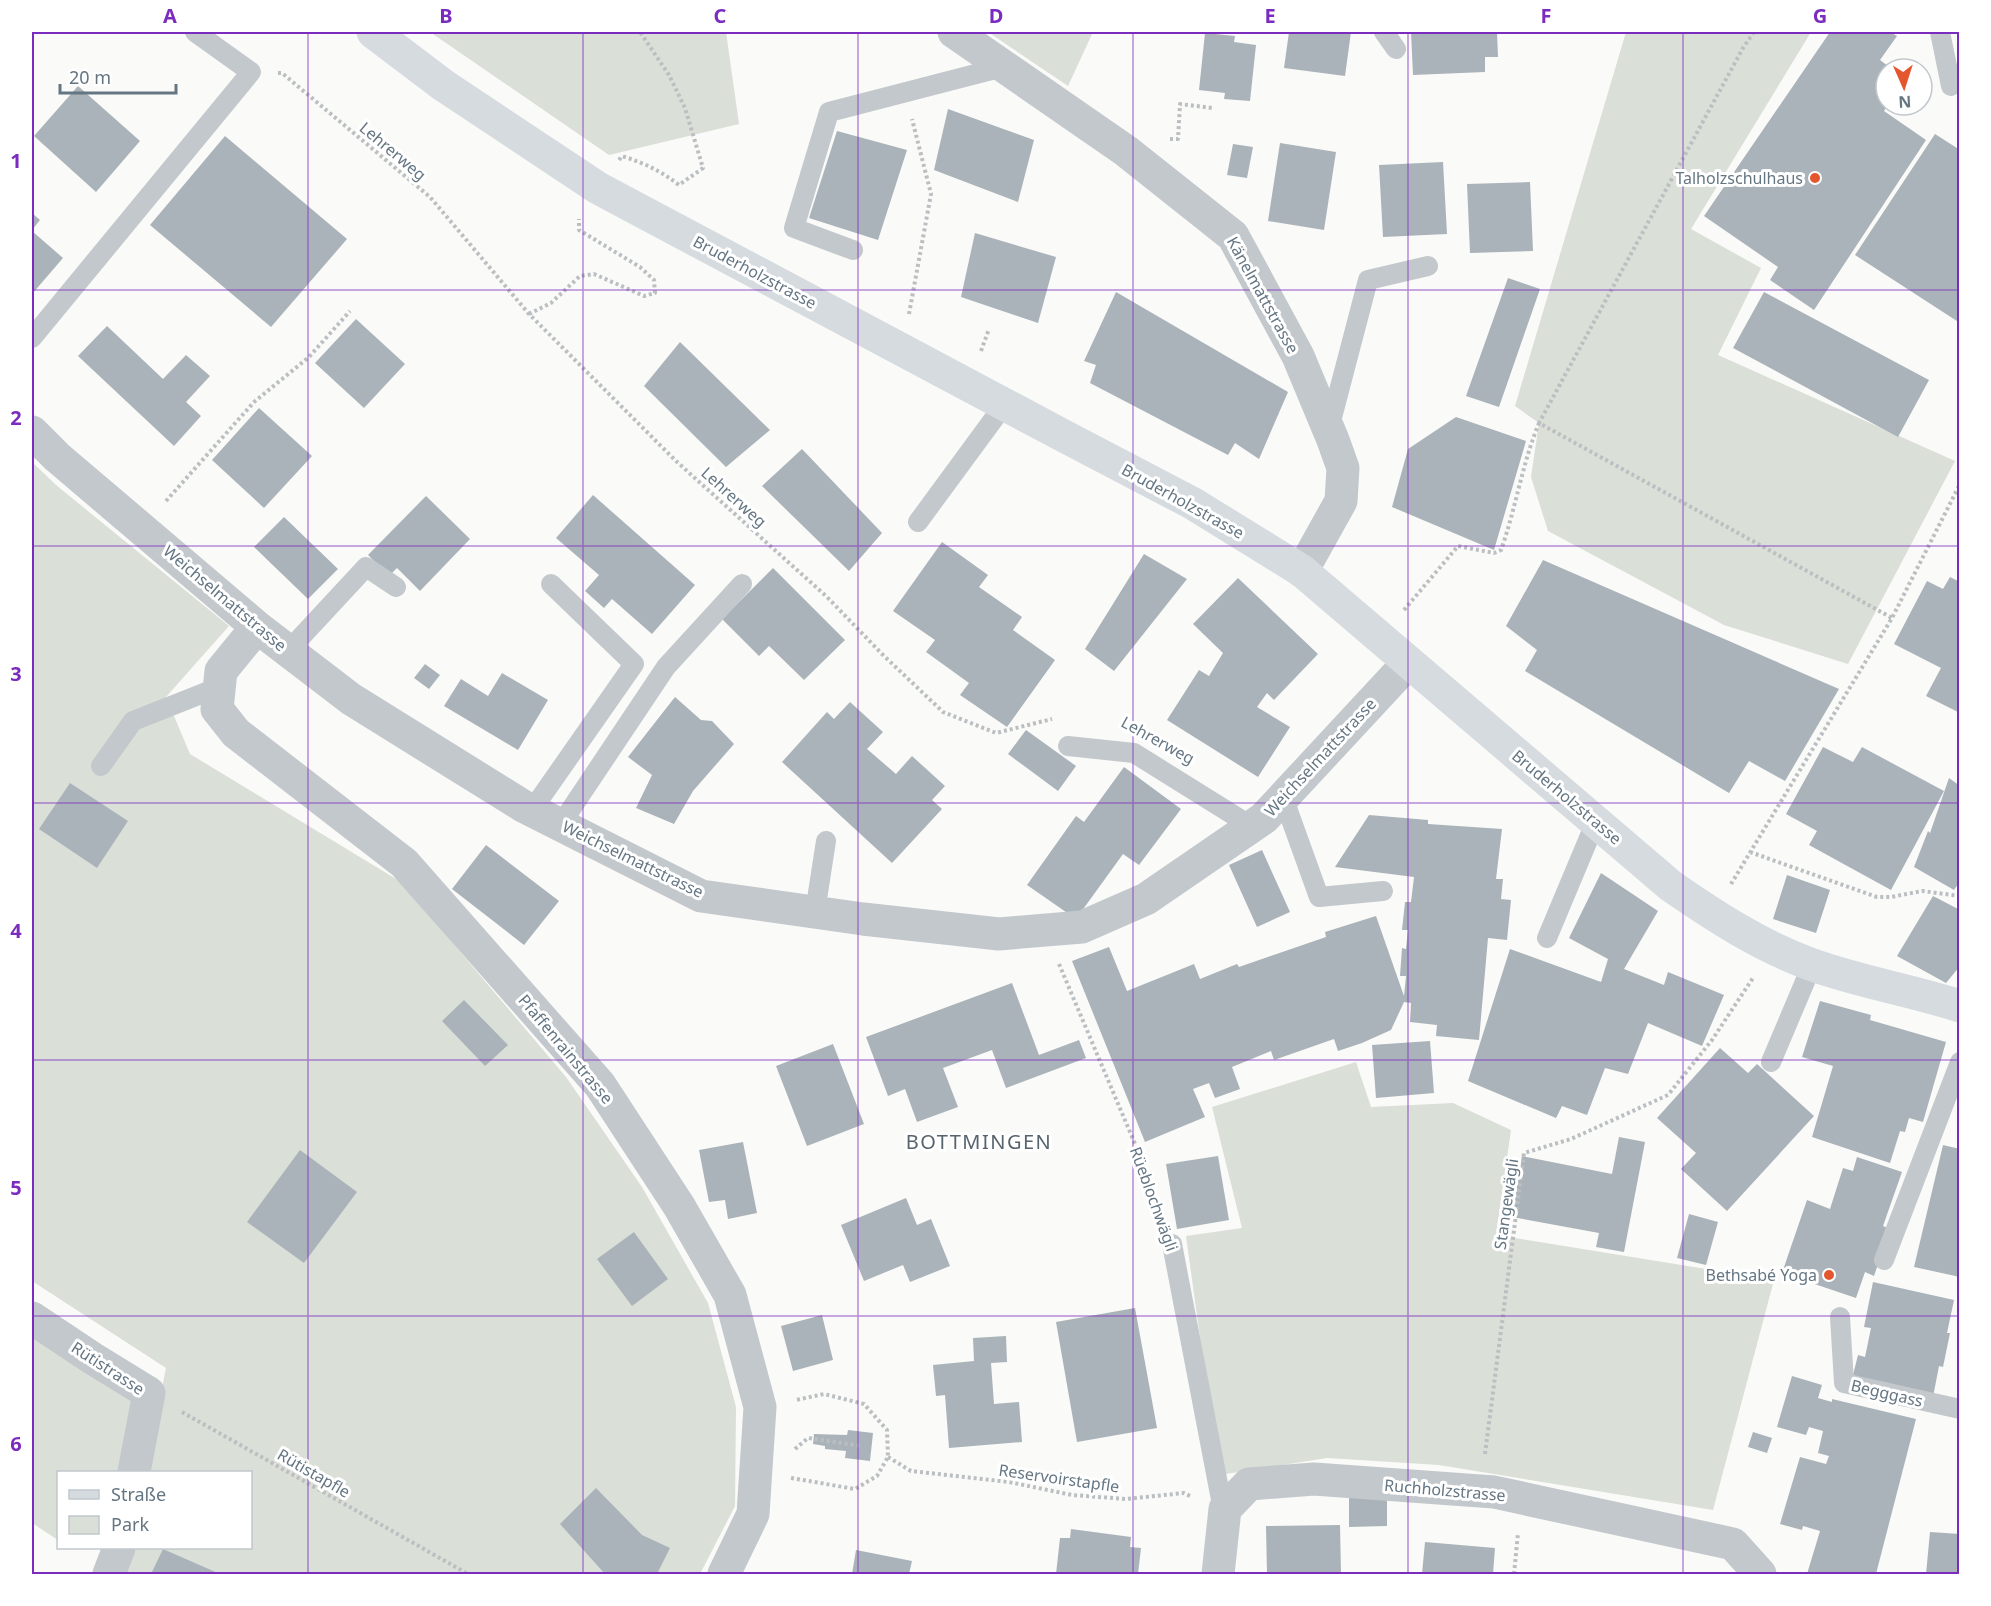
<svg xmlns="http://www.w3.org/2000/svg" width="1991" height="1606" viewBox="0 0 1991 1606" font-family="'Noto Sans',sans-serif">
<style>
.green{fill:#dadfd7}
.building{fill:#aab3b9}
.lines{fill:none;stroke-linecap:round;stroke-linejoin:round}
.path{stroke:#bbbfc2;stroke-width:4;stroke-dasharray:3 3;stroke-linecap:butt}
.lane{stroke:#c3c8cc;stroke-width:20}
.street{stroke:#c3c8cc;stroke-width:33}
.secondary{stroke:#d6dbdf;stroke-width:33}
.grid{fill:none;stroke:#7b2cbf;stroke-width:1.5;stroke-opacity:0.55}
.poi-dot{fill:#e4572e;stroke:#fff;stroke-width:2}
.labels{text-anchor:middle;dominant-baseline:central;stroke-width:6;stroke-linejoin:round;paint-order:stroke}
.street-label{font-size:16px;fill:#657683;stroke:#fff}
.poi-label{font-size:16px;fill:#657683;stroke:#fff;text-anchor:end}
.quarter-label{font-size:20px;letter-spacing:1.5px;fill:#57646e;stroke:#fff}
.neatline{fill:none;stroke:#7b2cbf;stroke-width:2}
.grid-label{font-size:20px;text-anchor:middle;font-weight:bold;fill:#7b2cbf}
</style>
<rect width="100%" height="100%" fill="#fafaf8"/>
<path class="green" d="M430 32H726L739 124 609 155Z
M988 32H1093L1068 86Z
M1626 32H1811L1691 229 1761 268 1718 355 1955 461 1848 664 1724 625 1548 531 1531 477 1539 423 1515 406Z
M32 462 56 485 229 626 166 697 190 754 401 882 566 1077 642 1187 708 1303 736 1407 735 1506 700 1574H124L129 1548H250V1472H145L166 1368 32 1281Z
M1356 1062 1371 1107 1453 1103 1511 1130 1496 1235 1774 1280 1713 1510 1439 1465 1327 1458 1219 1475 1186 1236 1242 1228 1212 1107Z
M32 1330 135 1399 123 1472H58V1540L32 1523Z"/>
<path class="building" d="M1289 32H1351L1345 76 1284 68Z
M1411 32H1497L1498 57H1485V72L1413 75Z
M1830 32H1890L1897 36 1880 60 1892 69H1886V105H1888L1884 111 1926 140 1814 310 1770 280 1778 267 1704 216Z
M1205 33 1235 36 1234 42 1256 45 1250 101 1224 99 1225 93 1199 90Z
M78 86 140 141 96 192 34 136Z
M948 109 1034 140 1018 202 934 170Z
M837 131 907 150 878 240 809 218Z
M1935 134 1960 150V323L1855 255Z
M225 136 347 239 271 327 150 225Z
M1280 143 1336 152 1324 230 1268 221Z
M1233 144 1253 147 1247 178 1227 175Z
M1443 162 1447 234 1383 237 1379 165Z
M1530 182 1533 251 1470 253 1467 184Z
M32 213 40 220 32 230Z
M32 231 63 258 32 294Z
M975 233 1056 257 1038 323 961 297Z
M1508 278 1540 289 1499 407 1466 396Z
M1116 292 1288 392 1259 459 1235 443 1228 455 1090 383 1096 365 1084 361Z
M1764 292 1929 380 1898 437 1733 348Z
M356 319 405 364 364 408 315 363Z
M107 326 163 379 186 355 210 376 186 402 201 416 174 446 78 356Z
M680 342 770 430 726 467 644 386Z
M259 408 312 456 264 508 212 460Z
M1456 417 1526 441 1494 550 1392 507 1408 449Z
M802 449 882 533 849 571 762 486Z
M593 495 695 585 652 634 612 599 604 608 585 591 599 575 556 538Z
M426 496 470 539 420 591 397 568 389 576 368 555Z
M284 517 338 569 308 599 254 547Z
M942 542 988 575 979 587 1022 617 1013 630 1055 660 1007 727 960 695 969 683 926 652 935 640 893 611Z
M1144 554 1187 579 1114 671 1085 649Z
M1543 560 1839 689 1785 781 1749 761 1729 793 1525 671 1537 650 1506 626Z
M773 568 845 640 804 680 769 646 759 656 722 619Z
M1950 577 1960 582V713L1926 696 1941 668 1894 644 1927 581 1943 589Z
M1238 578 1318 654 1274 700 1267 693 1257 707 1290 727 1258 777 1167 720 1199 670 1209 676 1223 653 1193 624Z
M425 664 440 675 429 689 414 678Z
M502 673 548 700 518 750 444 706 461 679 488 696Z
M675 697 701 720 712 721 734 744 693 791 674 824 636 808 652 775 628 757Z
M850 702 883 732 867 749 896 774 912 756 945 786 932 800 942 809 892 863 782 762 827 712 834 719Z
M1026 730 1076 766 1058 791 1008 754Z
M1823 747 1853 762 1862 747 1944 791 1891 890 1809 845 1817 831 1786 814Z
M1124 767 1181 809 1139 865 1123 854 1076 919 1027 885 1076 816 1084 822Z
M1949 778 1960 786V881L1954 890 1914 867 1928 831 1930 833Z
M70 783 128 821 97 868 39 829Z
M1369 815 1428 820V824L1502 829 1496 879H1503L1501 899 1511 900 1507 940 1488 938 1479 1040 1436 1036 1437 1025 1410 1022 1411 1003 1404 1002 1391 1030 1362 1043 1338 1051 1334 1039 1274 1060 1271 1051 1232 1067 1240 1089 1215 1098 1209 1083 1193 1089 1205 1117 1145 1142 1072 961 1109 947 1127 991 1194 964 1200 979 1237 964 1239 967 1326 937 1325 932 1376 916 1404 996 1406 976H1400L1402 948 1406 949 1408 930H1402L1405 902H1411L1414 877 1335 867Z
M486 845 559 901 524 945 452 889Z
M1262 850 1290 912 1257 927 1229 865Z
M1601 873 1658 911 1624 969 1664 985 1668 972 1724 995 1702 1046 1648 1023 1628 1074 1605 1068 1587 1115 1562 1106 1556 1118 1468 1081 1510 949 1601 982 1608 959 1569 938Z
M1787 875 1830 890 1816 933 1773 919Z
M1933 896 1960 910V966L1946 983 1897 956Z
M1012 983 1039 1055 1079 1040 1086 1058 1006 1088 992 1050 943 1068 958 1107 917 1122 905 1089 888 1096 866 1037Z
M464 1000 508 1045 485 1066 442 1021Z
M1820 1001 1871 1015 1870 1020 1946 1042 1923 1122 1909 1118 1905 1132 1900 1131 1890 1163 1812 1137 1833 1066 1802 1057Z
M1430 1041 1434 1093 1376 1098 1372 1045Z
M833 1044 864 1124 807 1146 776 1066Z
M1720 1048 1748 1073 1757 1064 1814 1116 1727 1211 1681 1169 1696 1153 1657 1118Z
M1619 1137 1645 1142 1624 1252 1596 1247 1599 1233 1512 1217 1522 1156 1612 1174Z
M743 1142 757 1213 728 1219 725 1200 709 1202 699 1150Z
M1943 1145 1960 1149V1277L1914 1267Z
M300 1150 357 1192 304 1263 247 1222Z
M1218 1156 1229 1220 1177 1229 1166 1164Z
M1857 1157 1902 1172 1883 1226 1890 1229 1874 1276 1865 1272 1856 1298 1782 1273 1807 1200 1830 1209 1843 1168 1853 1171Z
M906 1198 917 1225 931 1219 950 1266 910 1282 903 1265 864 1281 841 1225Z
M1689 1214 1718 1222 1706 1265 1677 1258Z
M634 1232 668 1279 632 1306 597 1259Z
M1873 1282 1954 1300 1947 1333H1950L1943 1367 1939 1366 1933 1397 1852 1379 1858 1355 1865 1357 1871 1328 1864 1327Z
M1135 1308 1157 1428 1077 1442 1056 1322Z
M822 1315 833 1360 793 1371 781 1326Z
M1006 1336 1007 1362 991 1363 994 1404 1019 1402 1022 1442 949 1448 945 1395 936 1396 933 1365 974 1361 973 1338Z
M1792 1376 1822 1385 1818 1398 1832 1402V1399L1916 1419 1876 1574H1807L1820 1531 1803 1526 1802 1530 1780 1524 1800 1457 1826 1464 1829 1456 1818 1453 1823 1431 1809 1427 1806 1435 1777 1427Z
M848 1430 873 1433 870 1461 845 1458 846 1451 825 1449V1446L813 1444 814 1434 847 1435Z
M1753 1432 1772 1438 1767 1453 1748 1447Z
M596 1488 642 1535 670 1548 657 1574H605L560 1524Z
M1349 1498H1387V1526L1349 1527Z
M1340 1525 1341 1574H1267L1266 1526Z
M1071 1529 1131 1537 1130 1547 1141 1548 1138 1574H1056L1060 1538H1070Z
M1930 1532 1960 1534V1574H1926Z
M1425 1542 1495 1548 1493 1574H1422Z
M163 1549 220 1574H151Z
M856 1550 912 1561 909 1574H852Z"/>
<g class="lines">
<path class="path" d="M1754 32 1743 48 1539 423 1892 618
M278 73H282L430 197 529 314 676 461 827 597 883 655 943 712 996 733 1052 719
M1170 139H1178L1180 104 1212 108
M619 160 622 156C644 163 661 171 679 185L703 168 685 108 669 75 640 32
M529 314 551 303 580 276 594 274 644 296 655 293 654 280 640 267 579 230V219
M909 314 931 194 912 119
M981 351 989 329
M166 501 254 402 309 357 350 311
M1404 610 1458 546 1494 553 1501 550C1516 508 1522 464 1539 423
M1750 852 1877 897H1891L1922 891 1960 896
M1731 884 1892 618 1960 484
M1059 964 1146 1170 1163 1218
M182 1412 468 1574
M795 1449 808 1438 861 1446
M1485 1454 1524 1153 1571 1139 1668 1095 1712 1040 1753 978
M888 1457 911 1471 1009 1482 1072 1495 1126 1499 1184 1493 1190 1496
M791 1478 855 1489 877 1476 888 1457 887 1430 864 1404 824 1394 796 1400
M1514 1574 1518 1533"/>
<path class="lane" d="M1384 32 1396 49
M1940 32 1951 86
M853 250 794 228 829 112 1003 67
M32 338 251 72 195 32
M1329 429 1368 280 1428 266
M918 522 1004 405
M288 651 366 567 396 587
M1068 746 1134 753 1251 826
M101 766 133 721 219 687
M1283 797 1319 897 1383 891
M532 810 634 664 551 584
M561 824 666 667 742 584
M815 912 826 841
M1547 938 1596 821
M1771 1062 1812 965
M1172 1244 1224 1515
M1884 1260 1960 1062
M1840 1317 1844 1383 1960 1409"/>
<path class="street" d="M954 32 1126 151 1233 236 1298 356 1333 440 1343 468 1341 501 1302 571
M32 432 57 457 257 627 351 699 523 806 701 896 863 919 999 934 1082 927 1146 899 1264 818 1408 663
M257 627 221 671 217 709 236 733 404 863 600 1085 679 1206 730 1295 760 1407 753 1514 724 1574
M32 1318 92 1358 149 1393 134 1472
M109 1574 119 1548
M1218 1574 1225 1509 1249 1484 1314 1479 1494 1492 1733 1544 1760 1574"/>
<path class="secondary" d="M373 32 443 85 598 188 1062 435 1192 503 1302 571 1671 886C1716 917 1759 945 1810 964 1859 982 1911 990 1960 1006"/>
</g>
<path class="grid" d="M308 32V1574M583 32V1574M858 32V1574M1133 32V1574M1408 32V1574M1683 32V1574M32 290H1960M32 546H1960M32 803H1960M32 1060H1960M32 1316H1960"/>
<g class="poi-dot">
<circle cx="1815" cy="178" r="6"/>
<circle cx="1829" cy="1275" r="6"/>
</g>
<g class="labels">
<g class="street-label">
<text transform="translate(393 151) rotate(40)">Lehrerweg</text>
<text transform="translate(755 272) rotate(28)">Bruderholzstrasse</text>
<text transform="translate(1263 295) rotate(61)">Känelmattstrasse</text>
<text transform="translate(734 497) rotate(42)">Lehrerweg</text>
<text transform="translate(1183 501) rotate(29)">Bruderholzstrasse</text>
<text transform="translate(225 598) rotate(40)">Weichselmattstrasse</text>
<text transform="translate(1158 740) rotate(29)">Lehrerweg</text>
<text transform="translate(1320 757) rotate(-47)">Weichselmattstrasse</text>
<text transform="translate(1567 797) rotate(40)">Bruderholzstrasse</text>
<text transform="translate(633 859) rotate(26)">Weichselmattstrasse</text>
<text transform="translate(566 1049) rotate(50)">Pfaffenrainstrasse</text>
<text transform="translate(1154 1199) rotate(70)">Rüeblochwägli</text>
<text transform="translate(1506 1204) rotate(-82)">Stangewägli</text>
<text transform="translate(108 1368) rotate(33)">Rütistrasse</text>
<text transform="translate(1887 1393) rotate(13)">Begggass</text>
<text transform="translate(314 1473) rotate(30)">Rütistapfle</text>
<text transform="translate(1059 1478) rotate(8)">Reservoirstapfle</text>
<text transform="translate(1445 1490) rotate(5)">Ruchholzstrasse</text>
</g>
<g class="poi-label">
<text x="1803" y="178">Talholzschulhaus</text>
<text x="1817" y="1275">Bethsabé Yoga</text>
</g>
<g class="quarter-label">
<text x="979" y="1141">BOTTMINGEN</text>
</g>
</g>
<rect width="1991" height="1606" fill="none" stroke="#ffffff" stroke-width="66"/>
<rect x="57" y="1471" width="195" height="78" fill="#ffffff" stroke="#c1c8cd" stroke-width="1.5"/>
<rect x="69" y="1490" width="30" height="9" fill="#d6dbdf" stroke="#c1c8cd" stroke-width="1.5"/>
<text x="111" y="1501" font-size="18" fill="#657683">Straße</text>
<rect x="69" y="1516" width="30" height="18" fill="#dadfd7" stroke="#c1c8cd" stroke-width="1.5"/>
<text x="111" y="1531" font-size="18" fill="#657683">Park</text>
<g transform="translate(1904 87) rotate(177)"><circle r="28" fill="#ffffff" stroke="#c1c8cd" stroke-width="1.5"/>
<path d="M0-4.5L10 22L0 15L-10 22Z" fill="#e4572e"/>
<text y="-9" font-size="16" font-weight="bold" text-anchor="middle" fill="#657683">N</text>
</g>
<path d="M60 84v9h116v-9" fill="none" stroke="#657683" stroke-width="3"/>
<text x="69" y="84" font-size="18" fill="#657683" stroke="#ffffff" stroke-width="4.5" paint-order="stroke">20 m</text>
<rect x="33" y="33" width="1925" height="1540" class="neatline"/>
<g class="grid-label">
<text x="170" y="23">A</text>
<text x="446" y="23">B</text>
<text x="720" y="23">C</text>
<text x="996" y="23">D</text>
<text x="1270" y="23">E</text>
<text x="1546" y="23">F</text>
<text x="1820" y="23">G</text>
<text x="16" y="168">1</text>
<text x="16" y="425">2</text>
<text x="16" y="681">3</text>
<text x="16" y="938">4</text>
<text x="16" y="1195">5</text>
<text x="16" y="1451">6</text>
</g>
</svg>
